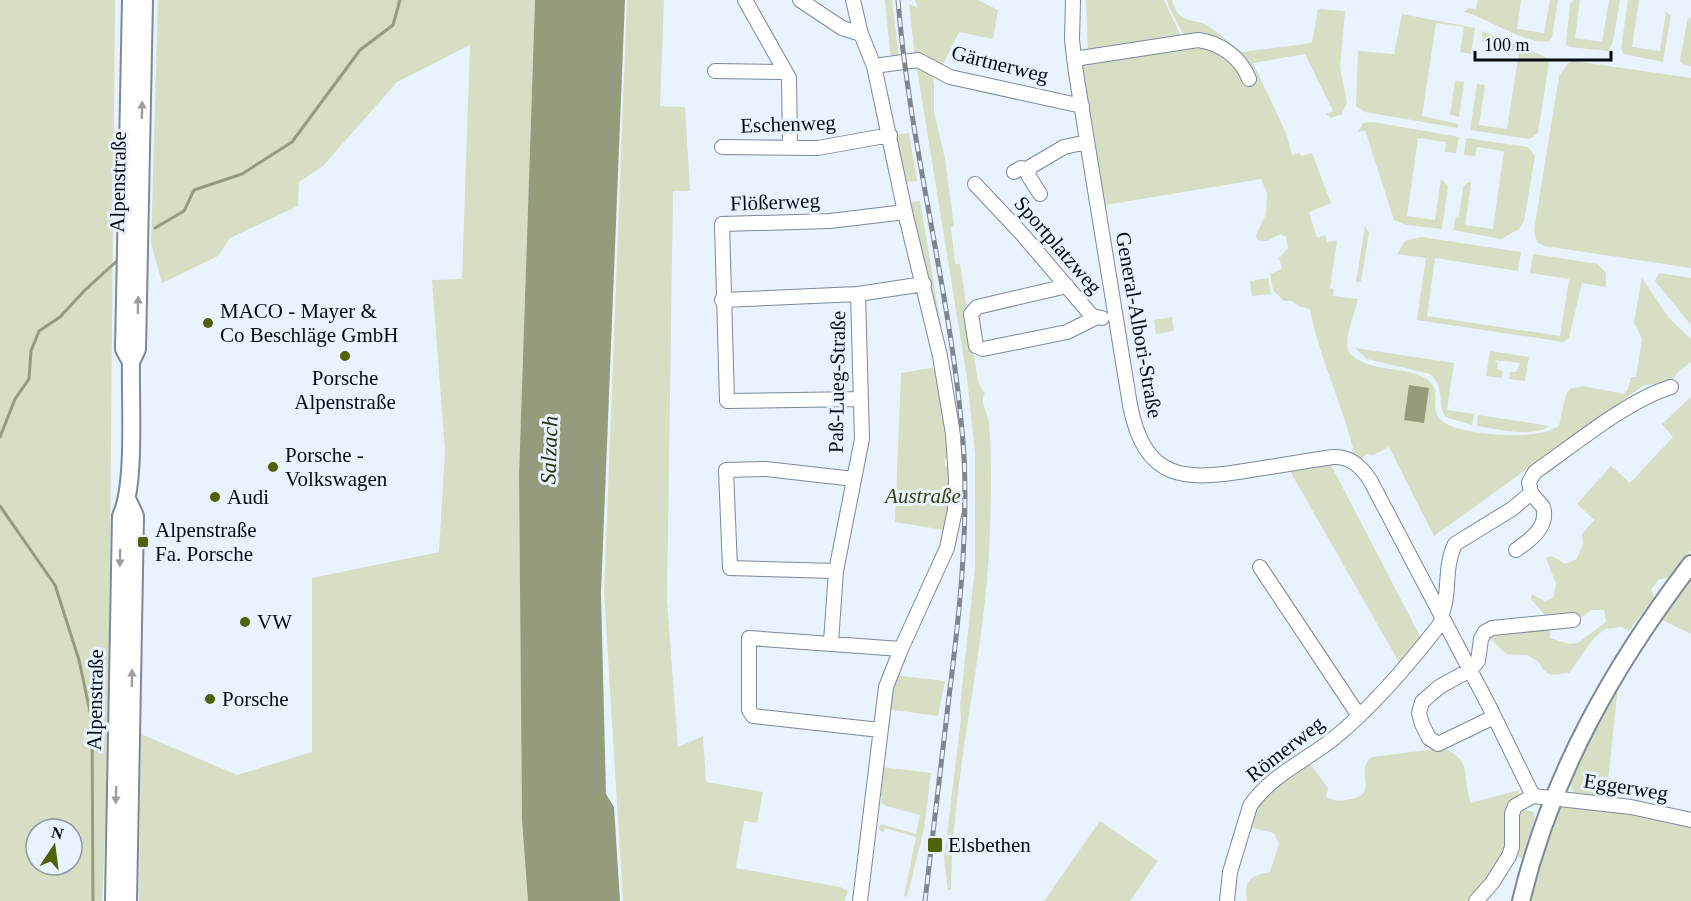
<svg xmlns="http://www.w3.org/2000/svg" width="1691" height="901" viewBox="0 0 1691 901" font-family="Georgia,serif">
<style>
.green{fill:#d6dec3;fill-rule:evenodd}
.water{fill:#939d7d}
.lines{fill:none;stroke-linecap:round;stroke-linejoin:round}
.stream{stroke:#939d7d;stroke-width:3}
.minor-casing{stroke:#7b899a;stroke-width:16}
.major-casing{stroke:#7b899a;stroke-width:20}
.minor{stroke:#fff;stroke-width:14}
.major{stroke:#fff;stroke-width:16}
.rail-casing{stroke:#7e868e;stroke-width:5}
.rail{stroke:#e9f3fe;stroke-width:3;stroke-dasharray:9;stroke-linecap:butt}
.oneway{fill:#9c9ea0}
.poi-dot{fill:#506208;stroke:#e9f3fe;stroke-width:2}
.labels{text-anchor:middle;dominant-baseline:central;stroke-width:6;stroke-linejoin:round;paint-order:stroke}
.street-label{font-size:21px;fill:#070c12;stroke:#e9f3fe}
.poi-label{font-size:21px;fill:#070c12;stroke:#e9f3fe;text-anchor:start}
.park-label{font-size:21px;font-style:italic;fill:#36420b;stroke:#e9f3fe}
.water-label{font-size:22px;font-style:italic;fill:#262f06;stroke:#e9f3fe}
</style>
<rect width="100%" height="100%" fill="#e9f3fe"/>
<path class="green" d="M0 0H115L108 774 102 901H0ZM36 829H72V865H36Z
M158 0H535L519 475 522 820 528 901H139L141 734 237 775 312 752V578L439 552 445 452 432 280 462 279 470 45 397 82 323 166 299 182 298 206 230 238 218 256 162 283 151 243Z
M627 0H664L660 106 685 107 690 191H673L667 601 678 747 703 736 706 782 763 792 757 823 744 821 736 868 840 887 848 891 844 901H623L604 592Z
M885 0H892L899 58H893L890 53Z
M915 0H978L998 10 993 39 959 32 941 68 915 57 909 4 918 8Z
M1086 0H1164L1182 38H1185L1168 5 1167 0H1172C1179 26 1194 17 1208 26 1220 34 1231 44 1242 52L1312 43 1318 9 1345 11 1340 68 1347 102 1342 114 1331 118 1326 114 1333 111 1305 54 1253 63 1286 133 1292 155 1300 153 1301 156 1312 153 1331 203 1309 212 1317 238 1325 235 1327 242 1337 241 1330 288 1334 289 1333 296 1358 299C1354 318 1345 331 1348 351 1364 372 1399 366 1421 376 1446 386 1428 407 1440 419 1454 436 1545 442 1559 425L1566 394 1570 389 1583 386 1624 394 1628 389 1631 377H1636L1642 339 1634 322 1642 278 1669 318 1691 339V362L1678 372 1670 383 1644 385 1434 536 1389 447 1373 455 1367 454 1360 460 1350 454 1353 448C1341 401 1319 357 1310 309L1298 306 1292 301H1284L1273 290 1270 274 1282 269 1279 258 1288 248 1286 237 1281 234 1267 241 1257 240 1256 235 1266 214 1267 193 1261 179 1105 205 1081 54 1088 53Z
M1478 0H1521L1517 29 1544 33 1550 0H1558L1552 37 1549 41C1530 47 1486 17 1464 12L1468 8 1476 9Z
M1580 0 1575 38 1602 42 1609 0H1620L1613 42 1608 51 1570 47 1566 44 1570 4 1574 0Z
M1628 0H1639L1632 47 1660 51 1666 12 1671 15 1663 62 1624 54 1621 49Z
M1402 14 1475 28 1471 54 1460 52 1464 27 1436 23 1422 116 1458 124V128L1365 112 1356 106 1358 51 1394 54Z
M1691 17V66L1684 65 1680 61 1687 21Z
M1482 31 1546 57 1549 62 1538 133 1530 139 1470 130 1477 84 1485 85 1479 125 1507 129 1519 52 1494 48V44L1482 42Z
M1574 61 1691 78V268L1544 246 1537 242 1534 231 1559 76 1568 63Z
M916 63 932 74 934 84V112L945 159 954 226 951 227 955 264H960L978 382 985 394C979 402 988 414 989 424 992 459 991 494 990 529 987 650 952 769 951 890H948L944 859 961 719 960 706 975 567V453L967 378Z
M1455 81 1464 82 1459 117 1450 115Z
M1373 122 1459 137 1456 153 1445 152 1446 142 1418 138 1407 216 1435 220 1441 179 1448 186 1442 229 1406 225 1394 220 1365 130 1358 132 1363 123Z
M909 133 917 181 903 182 894 135Z
M1466 138 1528 147 1535 156 1524 221 1519 229 1501 239 1453 230 1456 216 1459 217 1463 187 1468 182 1471 183 1465 225 1493 229 1504 151 1477 147 1475 156 1464 155Z
M920 201 941 326 940 329 908 203Z
M1365 226 1369 232 1361 281 1356 283Z
M1421 237 1521 252 1518 271 1435 258 1427 316 1560 336 1569 279 1530 273 1533 254 1598 264 1606 273V287L1582 283 1569 338 1563 342 1417 320 1426 258 1397 254 1405 241Z
M1659 273 1691 278V325L1655 281Z
M1268 278 1271 294 1252 296 1250 281Z
M1172 317 1174 331 1156 334 1154 320Z
M1355 348 1454 363 1447 410 1474 414 1472 425 1445 417C1437 401 1445 387 1430 374L1367 359Z
M1490 351 1529 357 1525 381 1509 379 1510 372H1516L1520 363 1495 360 1498 363 1497 369 1503 371 1502 378 1486 376Z
M937 367 949 457 945 459V466L949 467 950 498 944 530 895 522 901 373Z
M1691 397V550L1669 577 1658 580 1651 590 1654 597 1629 631 1622 627 1605 629 1594 638 1569 673C1553 675 1546 678 1539 662L1527 655 1506 654 1487 635 1549 624 1550 638 1569 644 1578 643 1606 622 1604 610H1591L1582 617 1547 618 1531 599 1532 594 1544 601 1553 598 1556 584 1546 558 1552 556 1565 564 1577 559 1583 544 1582 534 1594 520 1577 504 1611 466 1630 483 1673 437 1662 424Z
M1478 415 1550 426C1532 438 1497 429 1477 426Z
M1330 463 1422 640 1400 664 1291 473 1292 468Z
M1691 574V634L1660 619 1618 685 1606 801 1574 793 1570 785 1572 779 1612 687Z
M895 675 945 681 938 716 887 709Z
M1443 748C1475 761 1461 780 1471 803L1519 790V795C1494 809 1510 834 1502 856 1496 874 1479 888 1466 901H1247C1243 880 1252 875 1270 872L1279 844 1274 833 1247 827 1254 804 1307 760 1328 788 1326 797C1336 802 1340 801 1350 799 1381 794 1353 770 1372 757Z
M882 767 931 773 924 829 907 897 904 896 916 837 885 828 883 833 878 828 881 824 916 834 920 815 886 806 881 802 882 796 877 795Z
M1569 805 1636 813 1691 825V901H1526L1553 813 1559 808Z
M1522 809 1533 812 1535 818 1522 858 1514 856 1517 815Z
M1100 821 1158 861 1130 901H1044Z"/>
<path class="water" d="M535 0H625L601 593 606 794 614 807 620 901H528L522 820 519 475Z
M1409 385 1429 388 1424 423 1404 420Z"/>
<g class="lines">
<path class="stream" d="M155 228 184 211 194 190 242 174 292 142 360 50 393 25 400 0
M0 437 15 399 29 379 31 351 39 331 60 317 85 290 118 260
M0 506 55 585 79 660 92 721 93 901"/>
<defs>
<path id="minor" d="M745 0 789 78 790 147
M800 0 842 28 861 34
M853 0 861 34 874 66 905 212 940 356 953 434 956 479 955 510 947 548 901 649 886 687 860 901
M1073 0 1072 40 1076 73 1130 405C1145 482 1185 481 1251 470 1278 466 1305 461 1333 457 1350 456 1361 466 1370 480L1489 706 1533 796
M1074 59 1198 40C1221 43 1241 58 1249 79
M874 66 918 60 950 77 1082 106
M715 71 784 72
M722 147 818 148 890 135
M1014 172 1021 168 1029 170
M975 184 1022 234 1092 316 1102 318
M1040 194 1028 175 1030 167 1064 147 1087 142
M1067 286 977 307 971 314 976 346 983 349 1067 332 1095 318
M722 300 858 294 924 284
M861 399 727 401 722 224 830 221 905 212
M1516 550C1530 540 1549 527 1543 507L1531 493
M1260 567 1359 716
M836 571 730 568 726 470 766 469 854 479
M1441 616C1451 594 1443 569 1455 544L1512 509 1531 493 1529 482 1535 472C1574 445 1626 401 1671 387
M831 642 836 571 862 439 858 294
M1494 717 1438 744 1429 738 1422 724 1419 713 1422 702 1439 687 1470 670 1478 661 1481 639 1485 632 1492 628 1573 620
M880 730 753 716 749 710V638L901 649
M1227 901 1230 872 1250 806C1270 776 1305 761 1333 739 1374 706 1411 662 1443 620
M1476 901 1492 883 1509 856 1512 847V814L1515 806 1533 796 1631 807 1691 820"/>
<path id="major" d="M131 362 137 349 144 0
M114 901 121 516C136 486 130 400 131 362L124 349 131 0
M128 901 135 516 128 501
M1521 901C1551 776 1613 666 1691 564"/>
</defs>
<use href="#minor" class="minor-casing"/>
<use href="#major" class="major-casing"/>
<use href="#minor" class="minor"/>
<use href="#major" class="major"/>
<defs>
<path id="rail" d="M898 0C910 153 954 303 964 456 968 537 959 617 949 697 941 765 933 833 925 901"/>
</defs>
<use href="#rail" class="rail-casing"/>
<use href="#rail" class="rail"/>
</g>
<defs><path id="oneway-solid" d="M-6-.8H1V-3.2L6.5 0L1 3.2V.8H-6Z" transform="scale(1.5)"/></defs>
<g class="oneway">
<use href="#oneway-solid" transform="translate(142 110) rotate(-89)"/>
<use href="#oneway-solid" transform="translate(138 305) rotate(-89)"/>
<use href="#oneway-solid" transform="translate(120 558) rotate(91)"/>
<use href="#oneway-solid" transform="translate(132 678) rotate(-89)"/>
<use href="#oneway-solid" transform="translate(116 795) rotate(91)"/>
</g>
<g class="poi-dot">
<circle cx="208" cy="323" r="6"/>
<circle cx="345" cy="356" r="6"/>
<circle cx="273" cy="467" r="6"/>
<circle cx="215" cy="497" r="6"/>
<rect x="137" y="536" width="12" height="12" rx="3"/>
<circle cx="245" cy="622" r="6"/>
<circle cx="210" cy="699" r="6"/>
<rect x="927" y="837" width="16" height="16" rx="3"/>
</g>
<g class="labels">
<g class="street-label">
<text transform="translate(1000 64) rotate(14)">Gärtnerweg</text>
<text transform="translate(788 124) rotate(-2)">Eschenweg</text>
<text transform="translate(118 182) rotate(-89)">Alpenstraße</text>
<text transform="translate(775 202) rotate(-2)">Flößerweg</text>
<text transform="translate(1058 245) rotate(49)">Sportplatzweg</text>
<text transform="translate(1139 325) rotate(80)">General-Albori-Straße</text>
<text transform="translate(837 382) rotate(-89)">Paß-Lueg-Straße</text>
<text transform="translate(95 700) rotate(-89)">Alpenstraße</text>
<text transform="translate(1285 749) rotate(-38)">Römerweg</text>
<text transform="translate(1626 787) rotate(9)">Eggerweg</text>
</g>
<g class="poi-label">
<text x="220" y="311">MACO - Mayer &amp;<tspan x="220" dy="24">Co Beschläge GmbH</tspan></text>
<text x="345" y="378" text-anchor="middle">Porsche<tspan x="345" dy="24">Alpenstraße</tspan></text>
<text x="285" y="455">Porsche -<tspan x="285" dy="24">Volkswagen</tspan></text>
<text x="227" y="497">Audi</text>
<text x="155" y="530">Alpenstraße<tspan x="155" dy="24">Fa. Porsche</tspan></text>
<text x="257" y="622">VW</text>
<text x="222" y="699">Porsche</text>
<text x="948" y="845">Elsbethen</text>
</g>
<g class="park-label">
<text x="923" y="496">Austraße</text>
</g>
<g class="water-label">
<text transform="translate(549 450) rotate(-88)">Salzach</text>
</g>
</g>
<g transform="translate(54 847) rotate(13)"><circle r="28" fill="#e9f3fe" stroke="#8f97a0" stroke-width="1.5"/>
<path d="M0-4.5L10 22L0 15L-10 22Z" fill="#506208"/>
<text y="-9" font-size="16" font-weight="bold" text-anchor="middle" fill="#070c12">N</text>
</g>
<path d="M1475 51v9h136v-9" fill="none" stroke="#070c12" stroke-width="3"/>
<text x="1484" y="51" font-size="18" fill="#070c12" stroke="#e9f3fe" stroke-width="4.5" paint-order="stroke">100 m</text>
</svg>
